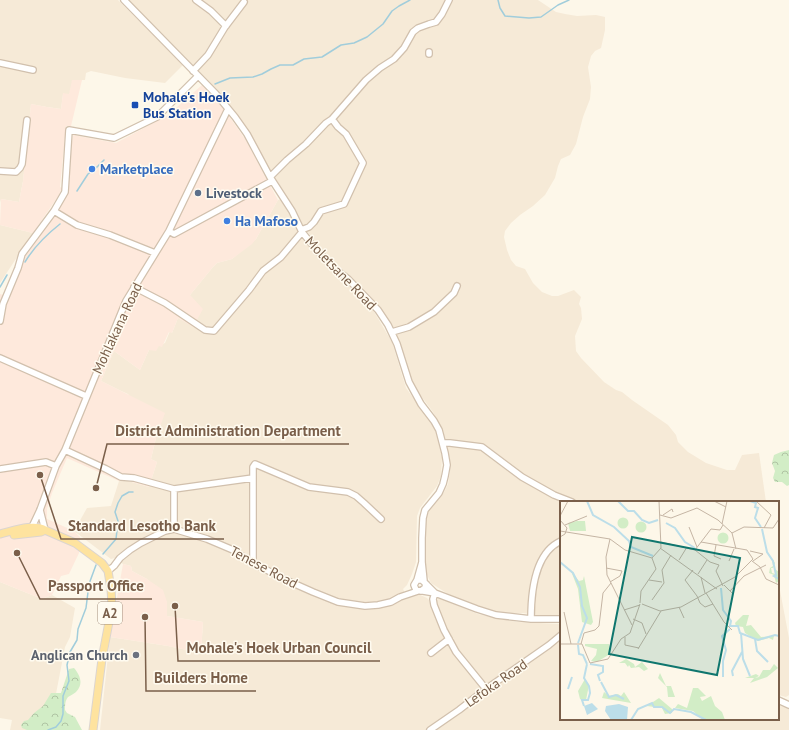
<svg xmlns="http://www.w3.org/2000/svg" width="789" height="730" viewBox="0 0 789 730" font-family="'PT Sans',sans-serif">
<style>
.residential{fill:#f6ead7}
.commercial{fill:#fee9dc}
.forest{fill:url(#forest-crowns)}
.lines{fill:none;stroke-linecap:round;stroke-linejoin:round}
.stream{stroke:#a1cddb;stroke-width:1.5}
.minor-casing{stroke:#d1c0ad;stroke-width:8}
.major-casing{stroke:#dcd5d0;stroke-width:9}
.minor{stroke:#fff;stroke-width:5.5}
.major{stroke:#fee39f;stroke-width:7}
.transit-dot{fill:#1a4fb4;stroke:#fffbf0;stroke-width:1.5}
.shop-dot{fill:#3f7fe0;stroke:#fffbf0;stroke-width:1.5}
.service-dot{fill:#5c6f8a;stroke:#fffbf0;stroke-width:1.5}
.worship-dot{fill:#6b7280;stroke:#fffbf0;stroke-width:1.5}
.labels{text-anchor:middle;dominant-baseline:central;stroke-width:3;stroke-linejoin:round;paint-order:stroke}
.shield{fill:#fffbf0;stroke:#a28e7c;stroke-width:1}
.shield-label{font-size:13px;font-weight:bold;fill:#7a5f4a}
.transit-label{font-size:14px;font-weight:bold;fill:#164399;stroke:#fffbf0;text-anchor:start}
.shop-label{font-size:14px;font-weight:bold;fill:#366cbe;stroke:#fffbf0;text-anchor:start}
.service-label{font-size:14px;font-weight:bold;fill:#4e5e75;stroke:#fffbf0;text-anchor:start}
.street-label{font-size:14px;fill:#7a5f4a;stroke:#fffbf0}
.worship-label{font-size:14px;font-weight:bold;fill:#5b616d;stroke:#fffbf0;text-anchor:end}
.inset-river{fill:none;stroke:#bcdee9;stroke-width:2}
.inset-road{fill:none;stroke:#c5b5a4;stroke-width:1}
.view{fill:#0f766e;fill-opacity:0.15;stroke:#0f766e;stroke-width:2}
.inset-edge{fill:none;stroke:#7a5f4a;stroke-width:2}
.leader{fill:none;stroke:#7a5f4a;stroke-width:1.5}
.callout-dot{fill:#7a5f4a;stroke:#fffbf0;stroke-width:1.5}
.callout-label{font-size:15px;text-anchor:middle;font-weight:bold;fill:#7a5f4a;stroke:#fffbf0;stroke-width:3;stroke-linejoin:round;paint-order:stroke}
</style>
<defs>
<pattern id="forest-crowns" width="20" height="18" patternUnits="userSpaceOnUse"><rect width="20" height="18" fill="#d2edc6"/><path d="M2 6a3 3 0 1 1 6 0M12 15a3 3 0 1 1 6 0" fill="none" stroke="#afc3a3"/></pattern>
</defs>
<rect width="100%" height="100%" fill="#fdf7e9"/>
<path class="residential" d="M0 0H118L183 65 165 83 125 78 91 71 86 73 85 80H82L69 94H63L61 109 47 107 31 104 23 181 19 202 1 199 0 203Z
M129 0H538L556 12 565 14 577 16 596 15 605 17V30L601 48 595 51 591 56 588 67 591 87 590 99 583 117 576 144 570 155 561 159 558 166 555 178 545 195 533 206 520 215 511 223 505 231 504 237 507 250 511 260 516 266 525 269 533 283 542 292 552 296H558L574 290 581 297 579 304 581 308 582 319 575 336 576 351 581 358 604 382 616 390 622 392 632 400 668 425 676 435 678 442 688 452 706 463 727 470H735L742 455 759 453 766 502H561V616H542L523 613 504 614 476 606 448 594 431 583 427 575 425 563 424 541 426 518 429 511 444 492 448 484 450 471 449 455 443 433 433 412 418 392 411 379 400 345 389 320 372 299 320 247 303 226 285 194 244 126 228 103 187 59Z
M281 199 289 211 303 240 373 310 392 342 406 388 414 399 429 419 435 429 439 442 442 458 441 476 437 486 420 508 417 516 416 562 412 574 407 585 403 589 407 597 418 594 427 598 430 601 437 600 439 598 478 614 500 619 518 622 561 624V719H778V705L789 709V730H100L110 637 168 646 201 653 203 622 167 616V602L147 579 132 571 131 566 123 564 115 558 111 559 74 531 87 508 111 506 119 481H128L149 487 157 462 151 459 156 438 128 394 119 390 101 381 114 351 140 370 149 350 165 343 170 331 172 333 178 318 193 326 190 295 213 267 217 263 232 259 256 239 278 200Z
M0 225 33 233 0 283Z
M778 580 789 638V695L786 697 778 695Z
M0 582 42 599 52 595 75 608 70 637 65 647 49 730H10L12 720 0 718Z"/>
<path class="commercial" d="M72 80H82L71 126H66L60 187 62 188 59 195 33 233 0 225 1 199 19 202 23 181 31 104 47 107 61 109 63 93 69 94Z
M202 85 222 106 245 139 278 200 256 239 252 244 232 259 217 263 213 267 190 295 203 309 193 327 178 318 172 333 169 332 162 347 159 346 156 351 149 350 140 370 114 351 101 381 165 413 156 438 151 459 157 462 149 487 128 481H119L67 458 52 493 47 509V519L74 531 80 537 79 553 69 574 61 576 52 595 42 599 0 582V294L8 297 22 266 26 255 54 217 58 211 66 191 73 135 116 143 168 115Z
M123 564 131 566 132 571 147 579 163 590 167 602V616L203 622 201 653 168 646 110 637Z"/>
<path class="forest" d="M789 450V485L787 486 782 482H775L773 478 775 471 772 463 774 455 781 452Z
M74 668C80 675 84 684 76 692 74 694 71 695 68 697 65 701 65 705 65 710L67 713 75 717 82 730H27L22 728 21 725 24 721 28 720 34 713 43 706 51 693H61L69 669Z"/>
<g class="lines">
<path class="stream" d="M498 0 500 8 505 16 529 18 541 17 558 5 569 0
M215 84 230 78 253 77 262 74 271 69 280 65H293L304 59 322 57 341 45 354 43 367 37 383 24 392 11 399 6 410 0
M77 191 88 174 95 169 104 160
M25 262C34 247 46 235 60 224
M0 287 7 275
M103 554 116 539 118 521 115 512 118 503 122 496 129 492H133
M48 730 56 727 61 721 63 714V696L69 681 67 665 70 652 77 640 78 629 86 608 89 584 96 565"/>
<defs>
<path id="minor" d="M124 0 216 94 235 117 247 134 270 177 292 211 302 232 315 248 335 269 348 279 378 310 388 325 397 344 409 382 421 404 434 421 439 430 445 453 447 465 445 476 443 484 439 493 425 510 423 518 422 538V562L424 581
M196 0 211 11 226 26
M429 54V52
M0 63 33 70
M193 71 208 55 225 27 244 2
M0 171 16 172 20 168 22 164 27 120
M270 177 287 160 306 144 326 123 332 119 366 80 380 68 394 59 404 48 413 32 418 28 429 24 436 22 442 14 449 0
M54 211 77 225 110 235 155 253
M301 230 309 227 314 222 321 211 344 204 363 163 346 134 338 127 332 119
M169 231 174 234 272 181
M134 287 165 303 205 330 214 331 249 290 263 271 281 257 302 232
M0 321 3 304 18 268 22 254 54 211 65 192 69 130 114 138 157 117 198 76
M392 332 409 327 434 312 454 293 457 286
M0 358 86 396
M443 443H450L482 447 522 477 554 495 572 502
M65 450 106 469 121 477 134 478 174 489 253 478
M0 469 46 462 56 466
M174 489V529
M40 510 45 530
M31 529 32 527 40 510 56 466 65 450 126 301 169 231 228 109
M253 563V467L255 464 309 487 348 492 356 496 364 503 381 519
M108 571 114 566 120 558 130 550 141 543 165 531 174 529 207 539 233 550 253 563 286 580 313 592 338 602 365 606 378 605 391 602 400 597 418 591
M417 580 422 562
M426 584 425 588 421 591 416 590 414 585 417 580H422L435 593
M423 591 435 593 477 609 496 615 531 619H561
M435 593 433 599 434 605 444 630 456 652 486 689
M531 619C531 593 534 553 561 541
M431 653 449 639
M778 700 789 705
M430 730 459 710 486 689 549 645 561 635"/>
<path id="major" d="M0 534C13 531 34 523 45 530L75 543 102 563 108 571 111 589 112 606 102 659 93 730
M14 535 41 532 45 530"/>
</defs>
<use href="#minor" class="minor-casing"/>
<use href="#major" class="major-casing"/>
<use href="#minor" class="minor"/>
<use href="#major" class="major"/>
</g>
<rect class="transit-dot" x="131" y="101" width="8" height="8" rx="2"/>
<g class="shop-dot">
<circle cx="92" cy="169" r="4"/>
<circle cx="227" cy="221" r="4"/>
</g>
<circle class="service-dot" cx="198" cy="193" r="4"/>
<circle class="worship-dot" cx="136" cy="655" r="4"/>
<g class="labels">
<rect class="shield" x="98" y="602" width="24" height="22" rx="3"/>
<g class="shield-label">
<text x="110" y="613">A2</text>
</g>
<g class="transit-label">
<text x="143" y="97">Mohale's Hoek<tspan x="143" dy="16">Bus Station</tspan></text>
</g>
<g class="shop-label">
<text x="100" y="169">Marketplace</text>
<text x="235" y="221">Ha Mafoso</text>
</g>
<g class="service-label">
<text x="206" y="193">Livestock</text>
</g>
<g class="street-label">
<text transform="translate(341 273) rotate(46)">Moletsane Road</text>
<text transform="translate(117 328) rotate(-65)">Mohlakana Road</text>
<text transform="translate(264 567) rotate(28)">Tenese Road</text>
<text transform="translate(496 683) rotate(-35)">Lefoka Road</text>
</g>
<g class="worship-label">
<text x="128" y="655">Anglican Church</text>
</g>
</g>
<g transform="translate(560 501)">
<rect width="219" height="219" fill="#fdf7e9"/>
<path d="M183 114H189L186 125 191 124 201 136 214 135 213 139 209 137 198 140 185 132 183 126 176 125 175 122ZM99 197 112 208V212L105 213 102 207 87 205Z" fill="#d2edc6"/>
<path d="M212 58 215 62 213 67H211L212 72 215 73V68L219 71V80L216 82 214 74 209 72 210 67 213 65ZM11 70 19 80 23 79 24 75 33 121 31 124 22 121 18 88ZM66 158 74 163 75 166 82 161 88 168 84 170 79 166 71 167 69 164 68 166 65 162H59ZM100 172 106 185H111L115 196H108L107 186 98 177ZM133 187H138L146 195 140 196 142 200 151 195 155 205 162 211 165 219H143L133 210 115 207 118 203 127 207ZM44 191 49 195 58 193 61 195 64 191 71 202 42 197Z" fill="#d2edc6"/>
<path d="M214 163 218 167 207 176 190 182 194 177H185L196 173 199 175 195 177 199 176 203 169H210ZM25 178 29 184 26 199 20 198 18 190Z" fill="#d2edc6"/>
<path d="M25 143H49L50 153 37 161 31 160 36 154 37 148 25 145Z" fill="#d2edc6"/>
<path d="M57.5 22a5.5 5.5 0 1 1 11 0a5.5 5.5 0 1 1-11 0ZM17 20H25L26 30H10L8 22ZM75.5 26a5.5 5.5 0 1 1 11 0a5.5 5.5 0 1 1-11 0ZM157.5 37a5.5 5.5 0 1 1 11 0a5.5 5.5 0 1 1-11 0Z" fill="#d2edc6"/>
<path d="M32 202 38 208 27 214 24 205ZM59 203 68 206 67 219H51L45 210 46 205Z" fill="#bcdee9"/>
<path class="inset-river" d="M27 0 33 14 54 26 69 40 71 46 93 55M58 0 68 10H74L82 19 89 22 98 19M190 0 196 2 195 6 198 7 195 17 201 26M106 22 115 27 125 41 135 47M202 28 207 51 213 60 216 74 214 75 219 78M0 61 13 72 20 86 22 105 27 117 18 142M161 87 163 109 171 120 170 125H178L180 132 198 139 215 134 219 135M181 132 183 158 190 175M195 138 197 150 208 161M18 144 19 153 23 154 27 163M30 163 43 165V171L38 174 40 180M173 175 172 170 182 151M163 176V160L166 149 162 135 170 128M41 181 49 196 56 194 64 198M8 188 12 176M24 205 22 199H28L30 192 29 185 24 177 27 163M71 219 78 208 92 202 94 206H102L110 212 114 208 131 211 146 219"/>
<path class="inset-road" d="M154 0 166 6M196 0 211 14 204 27M100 14 111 17 137 7 158 19 172 32 176 48M103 14 112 8 113 11M0 15 8 0M0 19 7 27 5 33 0 36M162 23 167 0M5 24 27 15M129 26 137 46M0 30 50 38 65 49 92 57 101 47 99 0M172 32 184 26 213 27 219 18M50 38 46 56 47 74 72 124M101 41 135 49 150 61 159 64 156 70 163 85M156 44 154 55 161 58M100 47 157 88M135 49 151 28 160 29 163 24M190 50 203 53 193 60M119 59 127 46M169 60 174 48M192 60 200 66 206 78 219 84M46 67 62 70 60 75 50 81M133 69 125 79 137 95M138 73 147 59M141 76 145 92M89 79 102 81M164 84 173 93M170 90 184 75 206 64M146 92 164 121 172 129M137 95 140 102 145 106 153 103M92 99 104 82 102 69 111 54M80 102 81 90 96 68 92 57M82 103 100 110 121 106 175 76 193 58 187 49 141 41M119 106 124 117M64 109 80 104M4 111 11 143M73 118 82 122 86 133M65 136V144L79 147M0 143H22L30 162 48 158 61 138 70 132 80 103M21 143 24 132 35 129 39 125 43 92 51 82M78 148 101 110"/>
<path class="view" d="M72 36 180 57 157 174 49 153Z"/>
<rect width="219" height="219" class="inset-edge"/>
</g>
<path class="leader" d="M96 488L107 444H349M40 475L61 539H224M17 553L40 599H152M175 606L178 661H380M145 617L146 691H256"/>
<g class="callout-dot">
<circle cx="96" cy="488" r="4"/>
<circle cx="40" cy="475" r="4"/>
<circle cx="17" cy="553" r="4"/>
<circle cx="175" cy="606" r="4"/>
<circle cx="145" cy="617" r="4"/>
</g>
<g class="callout-label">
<text x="228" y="436">District Administration Department</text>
<text x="142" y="531">Standard Lesotho Bank</text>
<text x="96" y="591">Passport Office</text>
<text x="279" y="653">Mohale's Hoek Urban Council</text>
<text x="201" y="683">Builders Home</text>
</g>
</svg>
